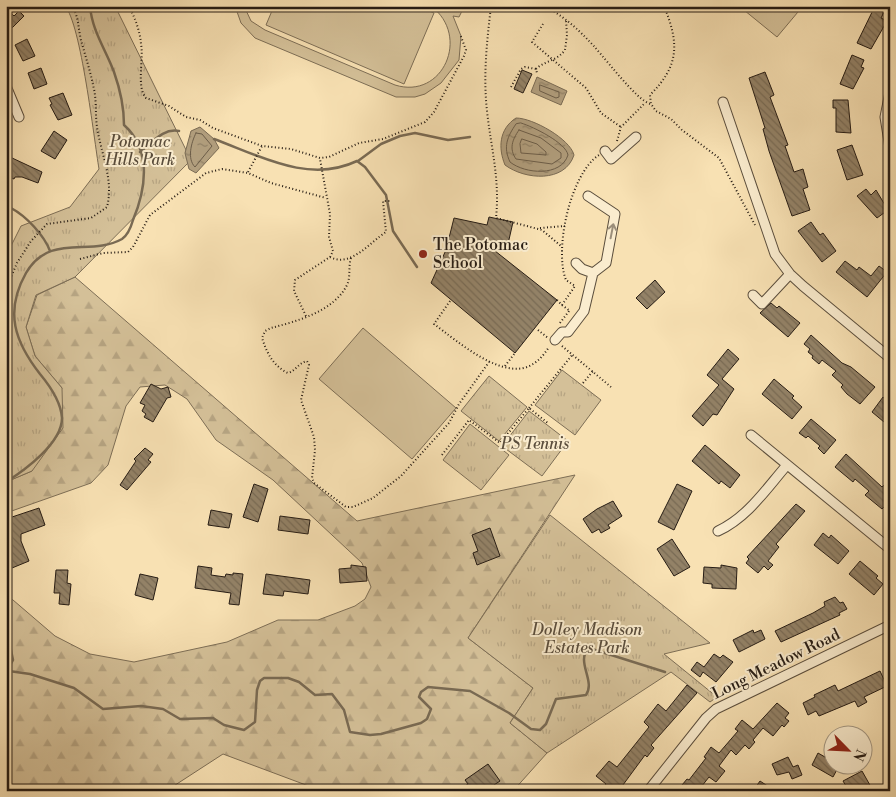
<svg xmlns="http://www.w3.org/2000/svg" width="896" height="797" viewBox="0 0 896 797" font-family="'Libre Bodoni',serif">
<style>
.grass{fill:#d4c098;stroke:#7d6e56}
.forest{fill:url(#forest-firs);stroke:#7d6e56}
.park{fill:url(#park-tufts);stroke:#7d6e56}
.water{fill:url(#water-ripples);stroke:#796a53}
.lines{fill:none;stroke-linecap:round;stroke-linejoin:round}
.shore{stroke:#6c5d48;stroke-width:1}
.stream{stroke:#796a53;stroke-width:2.5}
.building{fill:url(#building-back-hatch);stroke:#261c14}
.minor-casing{stroke:#5a4d3c;stroke-width:11}
.path{stroke:#261c14;stroke-width:2;stroke-dasharray:1 2.5;stroke-linecap:butt}
.minor{stroke:#faecce;stroke-width:9}
.oneway{stroke:#9b8e7a}
.poi-dot{fill:#8f2418;stroke:#faecce;stroke-width:2}
.labels{text-anchor:middle;dominant-baseline:central;stroke-width:4;stroke-linejoin:round;paint-order:stroke}
.park-label{font-size:16px;font-style:italic;fill:#5a4d3c;stroke:#faecce}
.poi-label{font-size:16px;fill:#261c14;stroke:#faecce;text-anchor:start}
.street-label{font-size:16px;fill:#261c14;stroke:#faecce}
</style>
<defs>
<pattern id="forest-firs" width="22" height="20" patternUnits="userSpaceOnUse" patternTransform="scale(1.25)"><rect width="22" height="20" fill="#d4c098"/><path d="M5 1l3.5 6h-7zM16 11l3.5 6h-7z" fill="#b6a482"/></pattern>
<pattern id="park-tufts" width="24" height="20" patternUnits="userSpaceOnUse" patternTransform="scale(1.25)"><rect width="24" height="20" fill="#d4c098"/><path d="M3 7l-1-3M5 7V3M7 7l1-3M15 17l-1-3M17 17v-4M19 17l1-3" fill="none" stroke="#b6a482"/></pattern>
<pattern id="water-ripples" width="26" height="14" patternUnits="userSpaceOnUse" patternTransform="scale(1.25)"><rect width="26" height="14" fill="#b19e7d"/><path d="M2 4q2-2 4 0t4 0M15 11q2-2 4 0t4 0" fill="none" stroke="#908065"/></pattern>
<pattern id="building-back-hatch" width="6" height="6" patternUnits="userSpaceOnUse" patternTransform="scale(1.25)"><rect width="6" height="6" fill="#938267"/><path d="M-1 5l2 2M0 0l6 6M5-1l2 2" fill="none" stroke="#786a54"/></pattern>
</defs>
<rect width="100%" height="100%" fill="#f8e1b3"/>
<filter id="stains"><feTurbulence type="fractalNoise" baseFrequency=".004" numOctaves="4"/><feColorMatrix values="0 0 0 0 .2 0 0 0 0 .09 0 0 0 0 .02 0 0 0 .5 -.17"/></filter>
<radialGradient id="worn" r=".72"><stop offset=".6" stop-color="#630" stop-opacity="0"/><stop offset="1" stop-color="#630" stop-opacity=".3"/></radialGradient>
<path class="grass" d="M235 6H244L251 21 265 30 395 85C443 100 471 36 431 6H456L463 9 459 17 453 16 461 36 459 60 441 83 425 94 415 97H396L255 38 241 23Z
M274 6H417L434 13 404 84 266 25Z
M739 6H803L777 37Z
M363 328 456 408 412 459 319 379Z"/>
<path class="forest" d="M75 277 357 521 575 475 468 638 533 688 510 723 547 753 513 791H322L223 754 166 791 6 790V594L55 636 90 654 134 662 227 642 278 620H318L355 606 365 599 371 587 362 563 273 480 216 440 187 399 165 385 140 387 126 406 108 465 91 483 6 513V482L32 471 62 388 35 356 26 327 37 295Z"/>
<path class="park" d="M65 6H115L191 160 75 277 36 295 26 327 35 356 62 388 63 428 32 471 6 482 8 252 21 226 70 207 99 169C94 139 81 24 65 6Z
M562 370 601 400 575 435 535 405Z
M489 376 527 407 499 441 461 411Z
M529 411 568 441 542 476 502 446Z
M470 424 509 455 481 490 443 460Z
M550 515 710 643 664 654 717 697 710 702 671 672 547 753 510 723 533 688 468 638Z"/>
<path class="water" d="M537 77 567 91 561 105 531 92Z
M516 118C533 118 570 139 574 155 565 183 525 180 505 165 498 148 499 129 516 118Z
M200 127 214 139 219 148 196 173 189 169 185 153 191 131Z"/>
<g class="lines">
<path class="shore" d="M540 85 559 92V97L556 98 540 91Z
M521 123C534 127 566 143 568 155 561 177 525 174 510 162 503 147 507 137 516 124Z
M519 130 541 138 561 153V158L552 164 516 159C509 149 512 140 519 130Z
M196 133 202 134 212 146 195 167C187 159 191 143 196 133Z
M522 139 537 144 546 152V155L521 153 520 144Z"/>
<path class="stream" d="M214 139C260 156 309 184 357 161L365 167 386 195 393 231 417 267
M140 152C153 142 163 128 179 131
M358 161 381 144 400 136 415 133 448 140 470 137
M6 209 11 208C26 216 44 235 50 251
M6 482C25 470 62 443 62 418 61 402 50 386 40 374 15 342 4 312 26 273 50 232 90 257 122 239 128 235 131 227 133 220 146 189 152 150 124 125 124 107 120 89 114 72 106 50 92 31 90 6
M6 626 13 660 6 673
M9 671 30 674 74 688 103 709 141 706 163 709 180 719 213 718 224 725 244 730 255 722 257 690 260 681 264 678H288L299 682 315 695 332 694 344 710 350 732 370 735 381 734 421 723 427 719 431 709 419 697 421 692 428 687 470 691 509 713 531 729 540 730 546 724 556 699 586 695C596 681 575 661 589 648L665 672"/>
</g>
<path class="building" d="M875 6H887L881 18 887 21 871 49 857 43Z
M6 8 14 16 19 11 24 16 6 34Z
M27 39 35 56 23 61 15 45Z
M852 55 864 60 861 67 864 68 853 89 840 84Z
M41 68 47 84 34 89 28 73Z
M522 70 532 74 523 93 514 89Z
M765 72 774 95 770 97 788 145 785 146 794 172 803 169 808 187 803 189 810 210 792 216 769 151 763 129 765 128 749 78Z
M63 93 72 115 58 120 50 105 52 104 49 98Z
M833 100H848L851 133 836 132V108H833Z
M54 131 67 140 55 159 41 151Z
M852 145 863 175 847 180 837 150Z
M10 157 42 172 38 183 22 177H15L14 179 6 176Z
M866 189 871 195 876 190 888 210 877 218 857 196Z
M489 217 513 222 508 244 485 243 557 300 515 353 431 283 446 250 454 218 487 225Z
M811 222 820 235 823 233 836 251 822 262 798 231Z
M845 261 857 270 859 267 871 276 879 266 887 272 867 297 836 272Z
M655 280 665 292 647 309 636 298Z
M771 303 777 308 779 306 800 323 788 337 760 313Z
M811 335 842 363 851 367 875 387 860 404 847 394 841 387 843 385 832 375 836 371 822 360 819 364 812 358 813 356 808 352 810 349 804 344Z
M728 349 739 359 722 379 734 389 717 415 713 414 703 426 692 416 719 385 707 375Z
M774 379 794 396 792 398 802 407 792 419 762 394Z
M151 384 161 389 168 387 171 397 167 398 153 422 144 417 146 414 142 411 145 405 140 403Z
M883 397 890 403V427L872 412Z
M811 419 836 440 824 454 818 448 820 446 808 436 806 438 799 433Z
M705 445 740 475 730 488 721 481 719 484 692 461Z
M145 448 153 454 148 460 151 462 127 490 120 485 136 461 134 459Z
M846 454 882 487 886 483 890 486V510L885 506 882 509 865 495 869 491 855 479 853 482 835 467Z
M254 484 268 489 258 522 243 517Z
M677 484 692 491 674 530 658 522Z
M613 501 622 516 608 525 610 528 601 533 599 529 592 533 583 519 597 509Z
M796 504 805 511 776 544 779 547 768 561 773 565 768 570 764 566 758 573 746 563 749 559 747 557Z
M39 508 45 525 21 534V541L29 561 12 568 6 552V523L12 517Z
M211 510 232 514 229 528 208 525Z
M280 516 310 520 308 534 278 530Z
M490 528 500 556 477 565 473 553 478 551 472 535Z
M823 533 829 538 831 535 849 551 838 564 814 545Z
M672 539 690 567 674 576 657 549Z
M860 561 878 576 876 578 883 584 874 595 849 574Z
M351 565 366 567 367 581 340 583 339 569 351 568Z
M721 565 737 568 736 589 712 588V584L703 583 704 567 721 568Z
M198 566 212 568 211 575 225 577 226 574 233 575V573L243 574 239 605 229 604 231 593 195 588Z
M56 570H68L67 583 71 584 69 605 59 604 60 593H54Z
M140 574 158 578 153 600 135 595Z
M266 574 310 580 308 594 284 591 283 596 263 594Z
M835 597 840 603 843 602 847 609 839 613 840 615 781 642 775 631 813 613 825 606 824 602Z
M753 630 754 633 761 630 765 639 739 652 733 640Z
M714 654 720 658 723 655 733 662 716 682 703 672 700 677 691 670 697 662 704 667Z
M880 671 887 686 864 697 867 702 858 707 855 701 819 716 816 711 808 715 803 703 815 697 814 695 835 685 838 691Z
M687 685 697 693 651 745 654 748 647 757 645 755 620 789 617 787 614 791H601L606 784 596 776 609 761 617 767 649 727 644 722 658 704 666 711Z
M777 703 789 713 785 718 789 721 784 727 782 725 773 736 763 728 753 740 755 742 749 749 745 745 736 755 731 750 719 766 725 771 716 782 709 777 698 791H677L687 779 689 780 706 758 704 757 711 747 719 753 738 731 735 729 742 720 753 729Z
M828 752 834 754V764H840L833 777 812 765 818 753 825 757Z
M788 757 793 767 798 765 802 775 792 779 789 772 777 775 772 764Z
M488 764 500 781 485 791H458L468 784 465 780Z
M862 771 871 787 863 791H849L843 781Z
M760 781 775 791H753Z"/>
<g class="lines">
<defs>
<path id="minor" d="M6 86 19 117
M890 92 885 117 890 148
M723 102 775 254 790 274 803 286 890 358
M605 151 611 159 636 137
M576 263 582 269 593 273
M753 295 762 304 790 274
M555 340 562 332H568L584 311 593 273 606 263 615 214 588 196
M751 435 890 549
M718 531C748 517 766 489 787 465
M648 791 706 718 716 709 890 625"/>
</defs>
<use href="#minor" class="minor-casing"/>
<path class="path" d="M129 6C135 18 140 31 141 44 144 59 136 87 146 98L169 106 186 117 200 120 213 128 262 146 291 149 320 158 329 157 359 143 383 139 425 122 434 112 464 56 466 50 460 34
M491 6C487 41 483 75 487 111 491 148 500 179 496 218L542 230 561 246
M545 6C561 15 576 27 588 40 601 52 637 102 651 104
M664 6C679 43 680 65 650 95L651 104 656 111 671 119 682 130 719 158 755 225
M543 24 532 42 586 88 601 113 621 127
M536 69C544 61 557 61 565 50L567 35 566 20
M511 87 521 69 525 67 536 69 537 73
M617 141 621 127 645 103
M248 172 262 146
M540 228 565 226
M330 257C351 268 370 242 386 232L383 201H391
M351 258C348 267 351 276 347 285 334 311 298 321 271 328L265 331 262 338C267 353 273 366 288 373 296 371 298 363 307 361L309 365 301 400 314 437 315 450 312 478 314 483 346 507H353L373 498 401 476 449 423 459 404 489 362
M80 259 103 253 128 252 133 247 150 215 206 173 222 169 248 173 271 183 326 198
M6 289 17 263 31 241 47 224 91 218 107 207C114 180 101 154 97 127 95 113 97 99 93 85 90 70 85 55 81 40 78 28 79 17 72 6
M557 300 562 305 575 286 566 280C554 250 570 174 599 155
M450 301 434 324C456 340 504 383 533 364 540 360 545 353 549 347
M562 305 570 311
M306 316 294 291 295 280 330 257 333 251 329 237 330 214 320 159
M560 323 569 311
M538 330 548 338
M562 346 611 387
M505 366 515 353
M583 383 593 371
M529 408 573 354
M442 455 469 420 500 443 529 408 549 424"/>
<use href="#minor" class="minor"/>
</g>
<defs><path id="oneway-shaft" d="M-6 0H5M1.5-3L5.5 0L1.5 3" fill="none" stroke-width="1.6" stroke-linecap="round" stroke-linejoin="round" transform="scale(1.25)"/></defs>
<use class="oneway" href="#oneway-shaft" transform="translate(612 231) rotate(-79)"/>
<circle class="poi-dot" cx="423" cy="254" r="5"/>
<g class="labels">
<g class="park-label">
<text x="140" y="142">Potomac<tspan x="140" dy="18">Hills Park</tspan></text>
<text x="535" y="444">PS Tennis</text>
<text x="587" y="630">Dolley Madison<tspan x="587" dy="18">Estates Park</tspan></text>
</g>
<g class="poi-label">
<text x="433" y="245">The Potomac<tspan x="433" dy="18">School</tspan></text>
</g>
<g class="street-label">
<text transform="translate(776 664) rotate(-26)">Long Meadow Road</text>
</g>
</g>
<rect width="896" height="797" fill="none" stroke="#f8e1b3" stroke-width="25"/>
<rect x="8" y="8" width="881" height="782" fill="none" stroke="#261c14" stroke-width="2.5"/>
<rect x="12" y="12" width="871" height="772" fill="none" stroke="#261c14"/>
<g transform="translate(848 750) rotate(114)"><circle r="24" fill="#faecce" stroke="#a59984"/>
<path d="M0-4L9 19L0 12L-9 19Z" fill="#8f2418"/>
<text y="-8" font-size="14" font-weight="bold" text-anchor="middle" fill="#261c14">N</text>
</g>
<rect width="100%" height="100%" filter="url(#stains)"/>
<rect width="100%" height="100%" fill="url(#worn)"/>
</svg>
